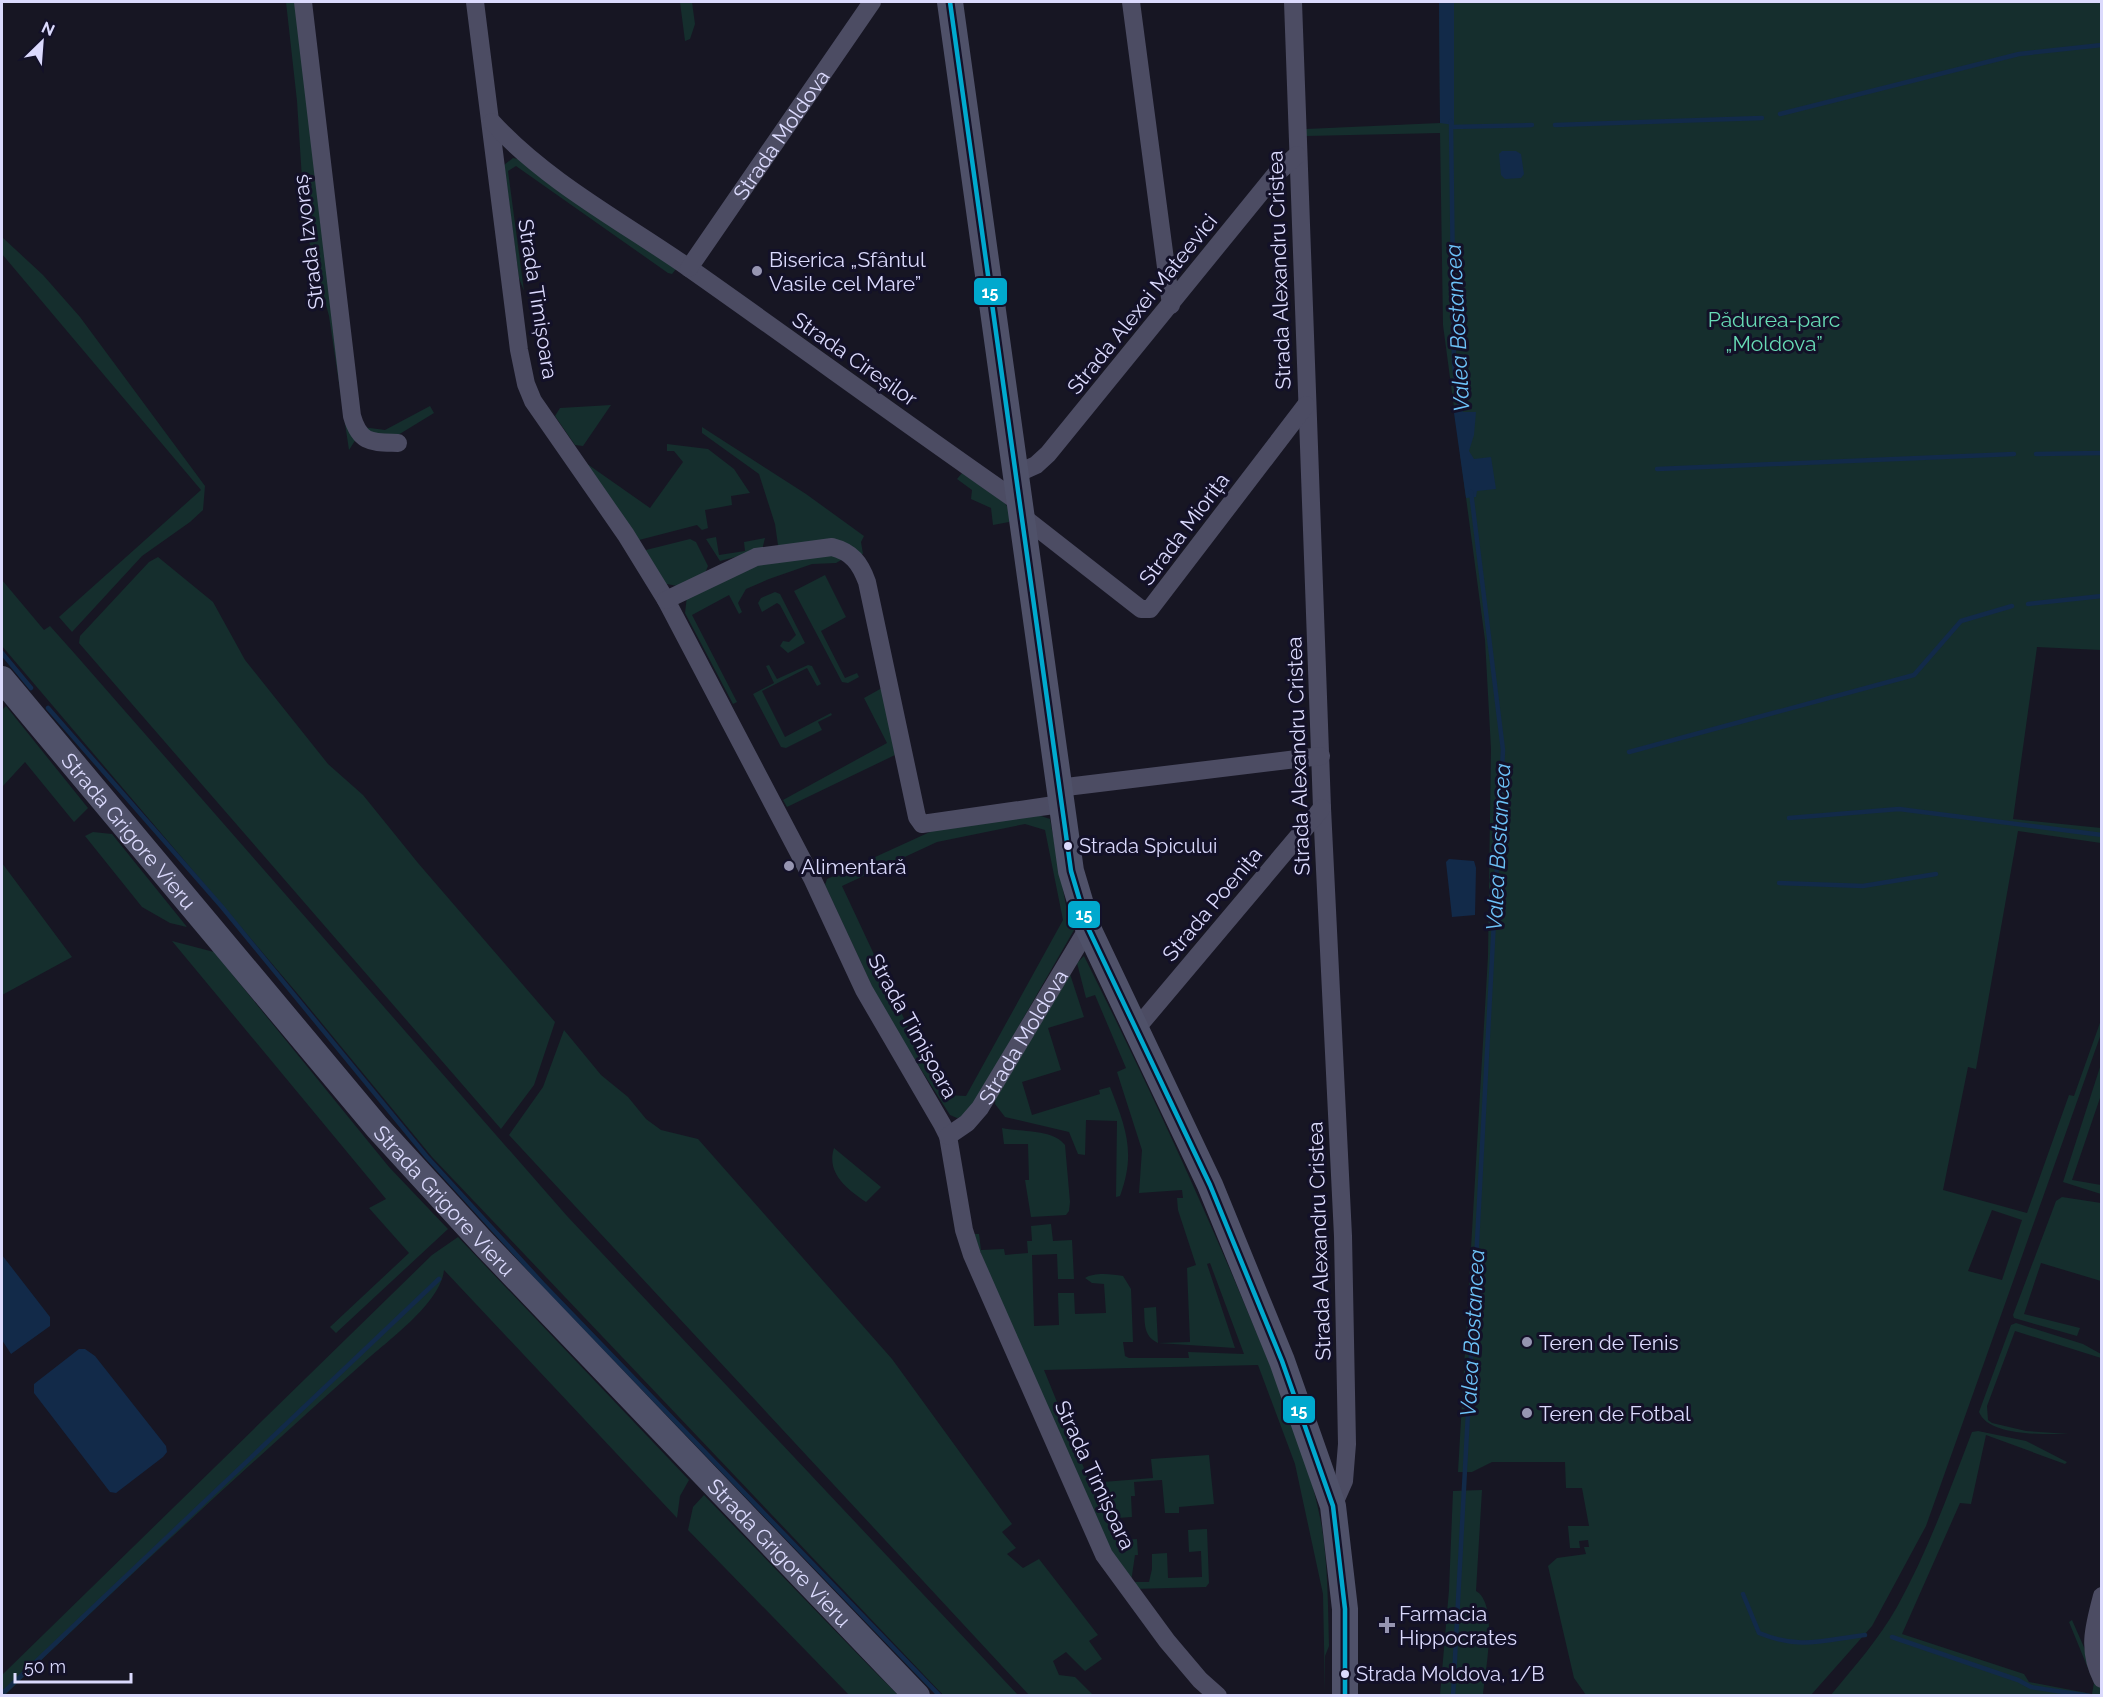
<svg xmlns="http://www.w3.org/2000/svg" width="2103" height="1697" viewBox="0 0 2103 1697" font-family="Raleway,sans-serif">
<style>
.green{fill:#152e2d;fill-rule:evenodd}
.water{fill:#122a49}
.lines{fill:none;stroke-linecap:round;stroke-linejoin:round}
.stream{stroke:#122a49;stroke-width:4.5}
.street{stroke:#4c4c63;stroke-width:18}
.secondary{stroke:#4f5169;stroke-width:26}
.bus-1-casing{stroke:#131128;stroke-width:9}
.bus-1{stroke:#00a9ce;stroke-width:4.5}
.poi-dot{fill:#9695b1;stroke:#131128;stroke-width:2}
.bus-dot{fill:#dbdafd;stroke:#131128;stroke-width:2}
.labels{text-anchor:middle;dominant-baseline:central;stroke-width:6;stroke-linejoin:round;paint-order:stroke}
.bus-label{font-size:20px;fill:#dbdafd;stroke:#131128;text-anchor:start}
.street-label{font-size:21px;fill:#dbdafd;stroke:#131128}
.poi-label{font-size:21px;fill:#dbdafd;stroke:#131128;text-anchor:start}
.park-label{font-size:21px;fill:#68dcb6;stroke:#131128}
.water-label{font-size:22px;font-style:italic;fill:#6dc3f9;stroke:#131128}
.line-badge{stroke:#131128;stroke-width:2}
.badge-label{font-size:16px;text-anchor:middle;font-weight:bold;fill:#fff}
</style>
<rect width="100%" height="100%" fill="#171623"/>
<path class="green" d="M286 2H297L356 439 349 450 329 316 305 226 297 101Z
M680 2H692L695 24 690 39 685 41Z
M1439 2H2101V650L2037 647 2013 819 2101 828V843L2018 831 1976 1069 1968 1067 1943 1190 2027 1213 2069 1095 2074 1096 2101 1020V1034L1926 1526 1872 1626 1811 1695H1586L1574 1678 1548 1566 1557 1558 1586 1554 1584 1547H1589L1588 1540 1579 1541 1580 1548H1570L1568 1526H1589L1582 1488H1566L1565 1462H1492L1472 1472H1458L1488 956 1491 749 1485 640 1443 325 1440 133 1306 136V129L1440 123ZM1992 1210 2022 1220 2002 1280 1968 1271Z
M513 158 518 159 676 269 672 274 668 273 516 166 508 171 524 291 519 278 504 165Z
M2 237 43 275 80 317 205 486 203 510 190 522 142 556 72 632 59 617 201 490 2 254Z
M611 405 583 446 575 445 555 416 560 408Z
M430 406 434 413 398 435H368L362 427 385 430Z
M702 427 806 494 864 536 861 542 863 554 778 545 775 524 759 474 702 433Z
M667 444 708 449 734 469 750 493 731 496 732 505 705 510 708 528 702 530 697 525 639 540 583 461 650 508 683 462 674 451H667Z
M962 473 1005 503 1009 509V522L993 525 991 508 971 499 972 490 957 479Z
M716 537 719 555 745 551 744 542 765 538 762 550 720 561 706 539Z
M690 539 696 542 708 566 705 573 677 586 662 583 646 556V550Z
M833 551 848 556 836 563 812 564 769 579 746 589 738 603 742 612 739 614 729 595 692 615 737 702 733 704 685 613 687 596 741 568Z
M158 557 213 602 245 660 328 764 363 795 418 863 555 1022 534 1085 501 1129 79 643 80 636 149 562Z
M825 575 846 617 821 631 845 678 857 673 859 677 848 683 842 682 794 591Z
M2 580 44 630 50 626 75 654 567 1216 1018 1695H943L432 1157 297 993 2 646Z
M775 592 780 594 805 643 788 653 780 646 783 641 789 642 796 635 780 605 777 603 762 612 758 603 761 598Z
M769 665 777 679 808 665 812 666 821 684 817 686 807 668 762 691 785 737 831 713 832 715 818 722 822 730 786 748 781 747 753 694 774 683 766 666Z
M882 688 895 755 787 807 783 800 887 743 864 698Z
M6 706 88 808 74 822 25 762 2 787V710Z
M1038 815 1050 819 1067 911 1074 930 967 1116 957 1118 950 1115 883 1010 825 885 827 879 943 826ZM1025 824 1045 830 1063 920 966 1096 946 1095 908 1027 842 886 937 842Z
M93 832 112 834 187 927 170 923 142 907 85 836Z
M2 863 72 957 2 995Z
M172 941 214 952 389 1167 448 1229 336 1333 330 1327 409 1253 369 1208 386 1199Z
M1084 956C1142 1072 1197 1190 1247 1310 1275 1377 1310 1457 1322 1528 1328 1567 1328 1607 1329 1646L1325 1656V1695L1323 1594 1295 1464 1258 1365 1044 1370 1090 1483 1153 1478 1151 1459 1209 1455 1214 1504 1179 1507V1513H1165L1162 1480 1134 1482 1135 1496H1131L1132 1517 1117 1518 1118 1540 1137 1539 1138 1555H1135L1131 1582H1149L1152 1569V1554L1167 1553 1168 1578 1202 1577 1201 1551 1189 1552 1188 1530 1207 1529 1209 1583 1206 1587 1132 1589 1117 1567 1009 1332 974 1234H979L981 1250 1004 1249 1005 1255 1028 1253 1027 1241H1032L1031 1226 1051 1224 1053 1241 1072 1240 1074 1279H1058L1057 1254 1032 1255 1034 1326 1059 1325 1058 1293H1074L1075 1314 1106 1313 1104 1284 1092 1283 1085 1278C1094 1272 1112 1274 1123 1276L1131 1289 1133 1342H1123L1125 1356 1129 1358H1189L1188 1352 1244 1354 1210 1263 1207 1264 1235 1348 1158 1343C1143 1336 1145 1323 1144 1308L1156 1307 1158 1343 1190 1342 1187 1268 1196 1265 1178 1210 1177 1198H1183L1182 1190 1139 1193 1142 1150 1117 1072 1126 1068 1095 995 1086 998 1077 963Z
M1069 971 1084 1017 1048 1028 1061 1070 1022 1082 1032 1115 1100 1094 1099 1090 1110 1087C1126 1128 1136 1153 1120 1196L1116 1197 1117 1121 1086 1120 1085 1155 1078 1154 1069 1132 1005 1117 995 1104 996 1095Z
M564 1030 601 1075 628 1097 646 1119 661 1130 698 1139 892 1359 1012 1524 1002 1532 1016 1548 1007 1554 1023 1568 1039 1559 1098 1635 1089 1641 1102 1659 1085 1671 1066 1652 1053 1661 1059 1675 1075 1677 1093 1695H1029L509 1135 543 1087Z
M2101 1064V1095L2072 1180 2101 1185V1194L2063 1182Z
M1002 1128C1020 1132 1054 1129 1065 1145L1070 1202 1069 1211 1066 1215 1031 1217 1025 1180H1029L1028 1144H1004Z
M834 1148 881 1187 866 1202C847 1189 826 1173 834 1148Z
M2062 1197 2101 1203V1281L2041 1263 2024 1314 2080 1328 2077 1336 2014 1318 2013 1315 2056 1201Z
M458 1237 689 1480 680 1496 677 1518 444 1270C441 1303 386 1342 362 1364 241 1472 122 1582 5 1695H2V1675L432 1255Z
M2016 1323 2083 1344 2101 1354V1358L2015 1331 1987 1406 1988 1420 1992 1423 2026 1431 2069 1434C2046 1434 1989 1437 1979 1412L2011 1325Z
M1978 1431 2026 1441 2067 1462 2065 1464 1986 1435 1971 1504 1960 1503 1902 1634 2024 1674 2029 1682 2092 1694 2094 1683 2069 1622 2072 1620 2101 1686V1695L1830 1696C1854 1667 1879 1639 1897 1607 1928 1551 1949 1492 1972 1432Z
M1482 1490 1476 1591C1499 1604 1485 1672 1483 1695H1440L1449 1590 1453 1491Z
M704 1495 874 1671 898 1695H849L688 1530 693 1507Z"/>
<path class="water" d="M1439 2H1454V125L1440 123Z
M1502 151H1516L1521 154 1524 174 1521 178 1505 179 1501 175 1499 154Z
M1461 405 1463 412H1476L1474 435 1469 451 1474 459 1491 457 1496 489 1477 491 1476 497 1466 498 1453 406Z
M1449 859 1474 861 1476 868 1475 915 1452 917 1446 862Z
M2 1255 50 1317V1326L11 1354 2 1340Z
M79 1349H85L95 1356 166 1446 167 1452 163 1457 116 1493 110 1492 34 1393V1384Z"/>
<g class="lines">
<path class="stream" d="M1780 114 2019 54 2102 45
M1451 121 1454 364 1460 409
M1555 125 1762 118
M1451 127 1532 125
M2036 454 2102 453
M1657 469 2014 454
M2028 604 2102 596
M2 653 31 688
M48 708 222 907 427 1157 543 1284 940 1696
M1629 752 1914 675 1961 621 2012 606
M1789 818 1899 809 2102 835
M1779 883 1863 886 1936 874
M1743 1594 1759 1633C1801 1650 1823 1640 1865 1635
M1892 1637 2018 1680 2031 1687 2090 1696
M2 1694 439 1279
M1453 1696 1503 750 1471 492"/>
<g class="street">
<path d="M303 2 352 416C360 444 372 442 398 443"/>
<path d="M475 2 519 350 526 384 533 401 626 535 666 600 812 878 864 990 942 1124 948 1136 964 1230 972 1255 1104 1555 1167 1641 1200 1680 1218 1696"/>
<path d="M1131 2 1171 305"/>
<path d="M1293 2 1322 808 1343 1236 1347 1444 1344 1481 1333 1506"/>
<path d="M492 122C547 182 623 222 689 268 800 346 909 426 1020 503"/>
<path id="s1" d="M689 268 872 2"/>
<path d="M1016 474 1036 465 1048 454 1275 175 1297 155"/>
<path d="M1022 516 1141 609H1150L1306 405"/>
<path d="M666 600 756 557 832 547C852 552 860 563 867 582L917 817 922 824 1061 804"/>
<path d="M1058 788 1321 756"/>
<path d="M1136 1029 1322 808"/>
<path id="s2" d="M948 1136 967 1123 980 1108 1088 928"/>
<path d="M2102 1596C2094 1626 2087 1650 2102 1679"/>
</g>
<g class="secondary">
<path d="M950 2 1071 871 1088 928 1210 1185 1282 1361 1333 1506 1345 1609V1696"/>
<path id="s3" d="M2 679 377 1127 485 1245 917 1696"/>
</g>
<defs>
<path id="bus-1" d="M950 2 1071 871 1088 928 1210 1185 1282 1361 1333 1506 1345 1609V1696"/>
</defs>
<use href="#bus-1" class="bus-1-casing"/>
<use href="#bus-1" class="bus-1"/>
</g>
<g class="poi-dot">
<circle cx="757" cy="271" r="6"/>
<circle cx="789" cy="866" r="6"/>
<circle cx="1527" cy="1342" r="6"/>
<circle cx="1527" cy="1413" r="6"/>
<path d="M1384 1616h6v6h6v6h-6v6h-6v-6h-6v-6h6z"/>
</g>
<g class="bus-dot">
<circle cx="1068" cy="846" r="5"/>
<circle cx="1345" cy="1674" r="5"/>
</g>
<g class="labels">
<g class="bus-label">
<text x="1079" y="846">Strada Spicului</text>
<text x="1356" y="1674">Strada Moldova, 1/B</text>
</g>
<g class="street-label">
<text stroke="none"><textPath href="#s1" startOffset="162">Strada Moldova</textPath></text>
<text transform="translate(308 242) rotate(-97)">Strada Izvoraș</text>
<text transform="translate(1279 270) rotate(-92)">Strada Alexandru Cristea</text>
<text transform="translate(538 299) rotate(81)">Strada Timișoara</text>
<text transform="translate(1142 304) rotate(-51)">Strada Alexei Mateevici</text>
<text transform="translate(855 359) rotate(35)">Strada Cireșilor</text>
<text transform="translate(1184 529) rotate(-53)">Strada Miorița</text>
<text transform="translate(1298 756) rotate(-92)">Strada Alexandru Cristea</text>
<text stroke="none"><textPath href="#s3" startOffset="198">Strada Grigore Vieru</textPath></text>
<text transform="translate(1212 904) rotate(-50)">Strada Poenița</text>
<text transform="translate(913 1026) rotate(61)">Strada Timișoara</text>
<text stroke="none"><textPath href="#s2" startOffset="126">Strada Moldova</textPath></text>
<text stroke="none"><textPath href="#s3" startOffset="684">Strada Grigore Vieru</textPath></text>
<text transform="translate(1319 1241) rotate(-92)">Strada Alexandru Cristea</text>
<text transform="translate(1095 1475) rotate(65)">Strada Timișoara</text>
<text stroke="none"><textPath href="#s3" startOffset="1170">Strada Grigore Vieru</textPath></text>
</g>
<g class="poi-label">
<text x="769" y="259">Biserica „Sfântul<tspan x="769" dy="24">Vasile cel Mare”</tspan></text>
<text x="801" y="866">Alimentară</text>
<text x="1539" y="1342">Teren de Tenis</text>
<text x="1539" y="1413">Teren de Fotbal</text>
<text x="1399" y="1613">Farmacia<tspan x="1399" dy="24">Hippocrates</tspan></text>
</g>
<g class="park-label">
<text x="1774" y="319">Pădurea-parc<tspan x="1774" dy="24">„Moldova”</tspan></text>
</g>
<g class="water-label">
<text transform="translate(1457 328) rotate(-93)">Valea Bostancea</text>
<text transform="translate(1498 847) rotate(-87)">Valea Bostancea</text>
<text transform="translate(1472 1333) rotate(-87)">Valea Bostancea</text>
</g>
</g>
<g class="line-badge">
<rect x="973" y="277" width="35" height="29" rx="6" fill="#00a9ce"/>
<rect x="1067" y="900" width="34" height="29" rx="6" fill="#00a9ce"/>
<rect x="1282" y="1395" width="34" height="29" rx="6" fill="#00a9ce"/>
</g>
<g class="badge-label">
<text x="990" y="298">15</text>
<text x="1084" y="920">15</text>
<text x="1299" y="1416">15</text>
</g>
<rect width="2103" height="1697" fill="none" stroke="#dbdafd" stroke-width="6"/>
<g transform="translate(42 42) rotate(25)" stroke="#131128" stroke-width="4.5" paint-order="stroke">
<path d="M0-4.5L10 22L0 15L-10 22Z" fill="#dbdafd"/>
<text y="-9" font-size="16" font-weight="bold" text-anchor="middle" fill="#dbdafd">N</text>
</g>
<path d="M15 1673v9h116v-9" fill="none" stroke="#dbdafd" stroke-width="3"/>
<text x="24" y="1673" font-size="18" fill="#dbdafd" stroke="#131128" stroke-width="4.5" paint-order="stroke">50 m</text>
</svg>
